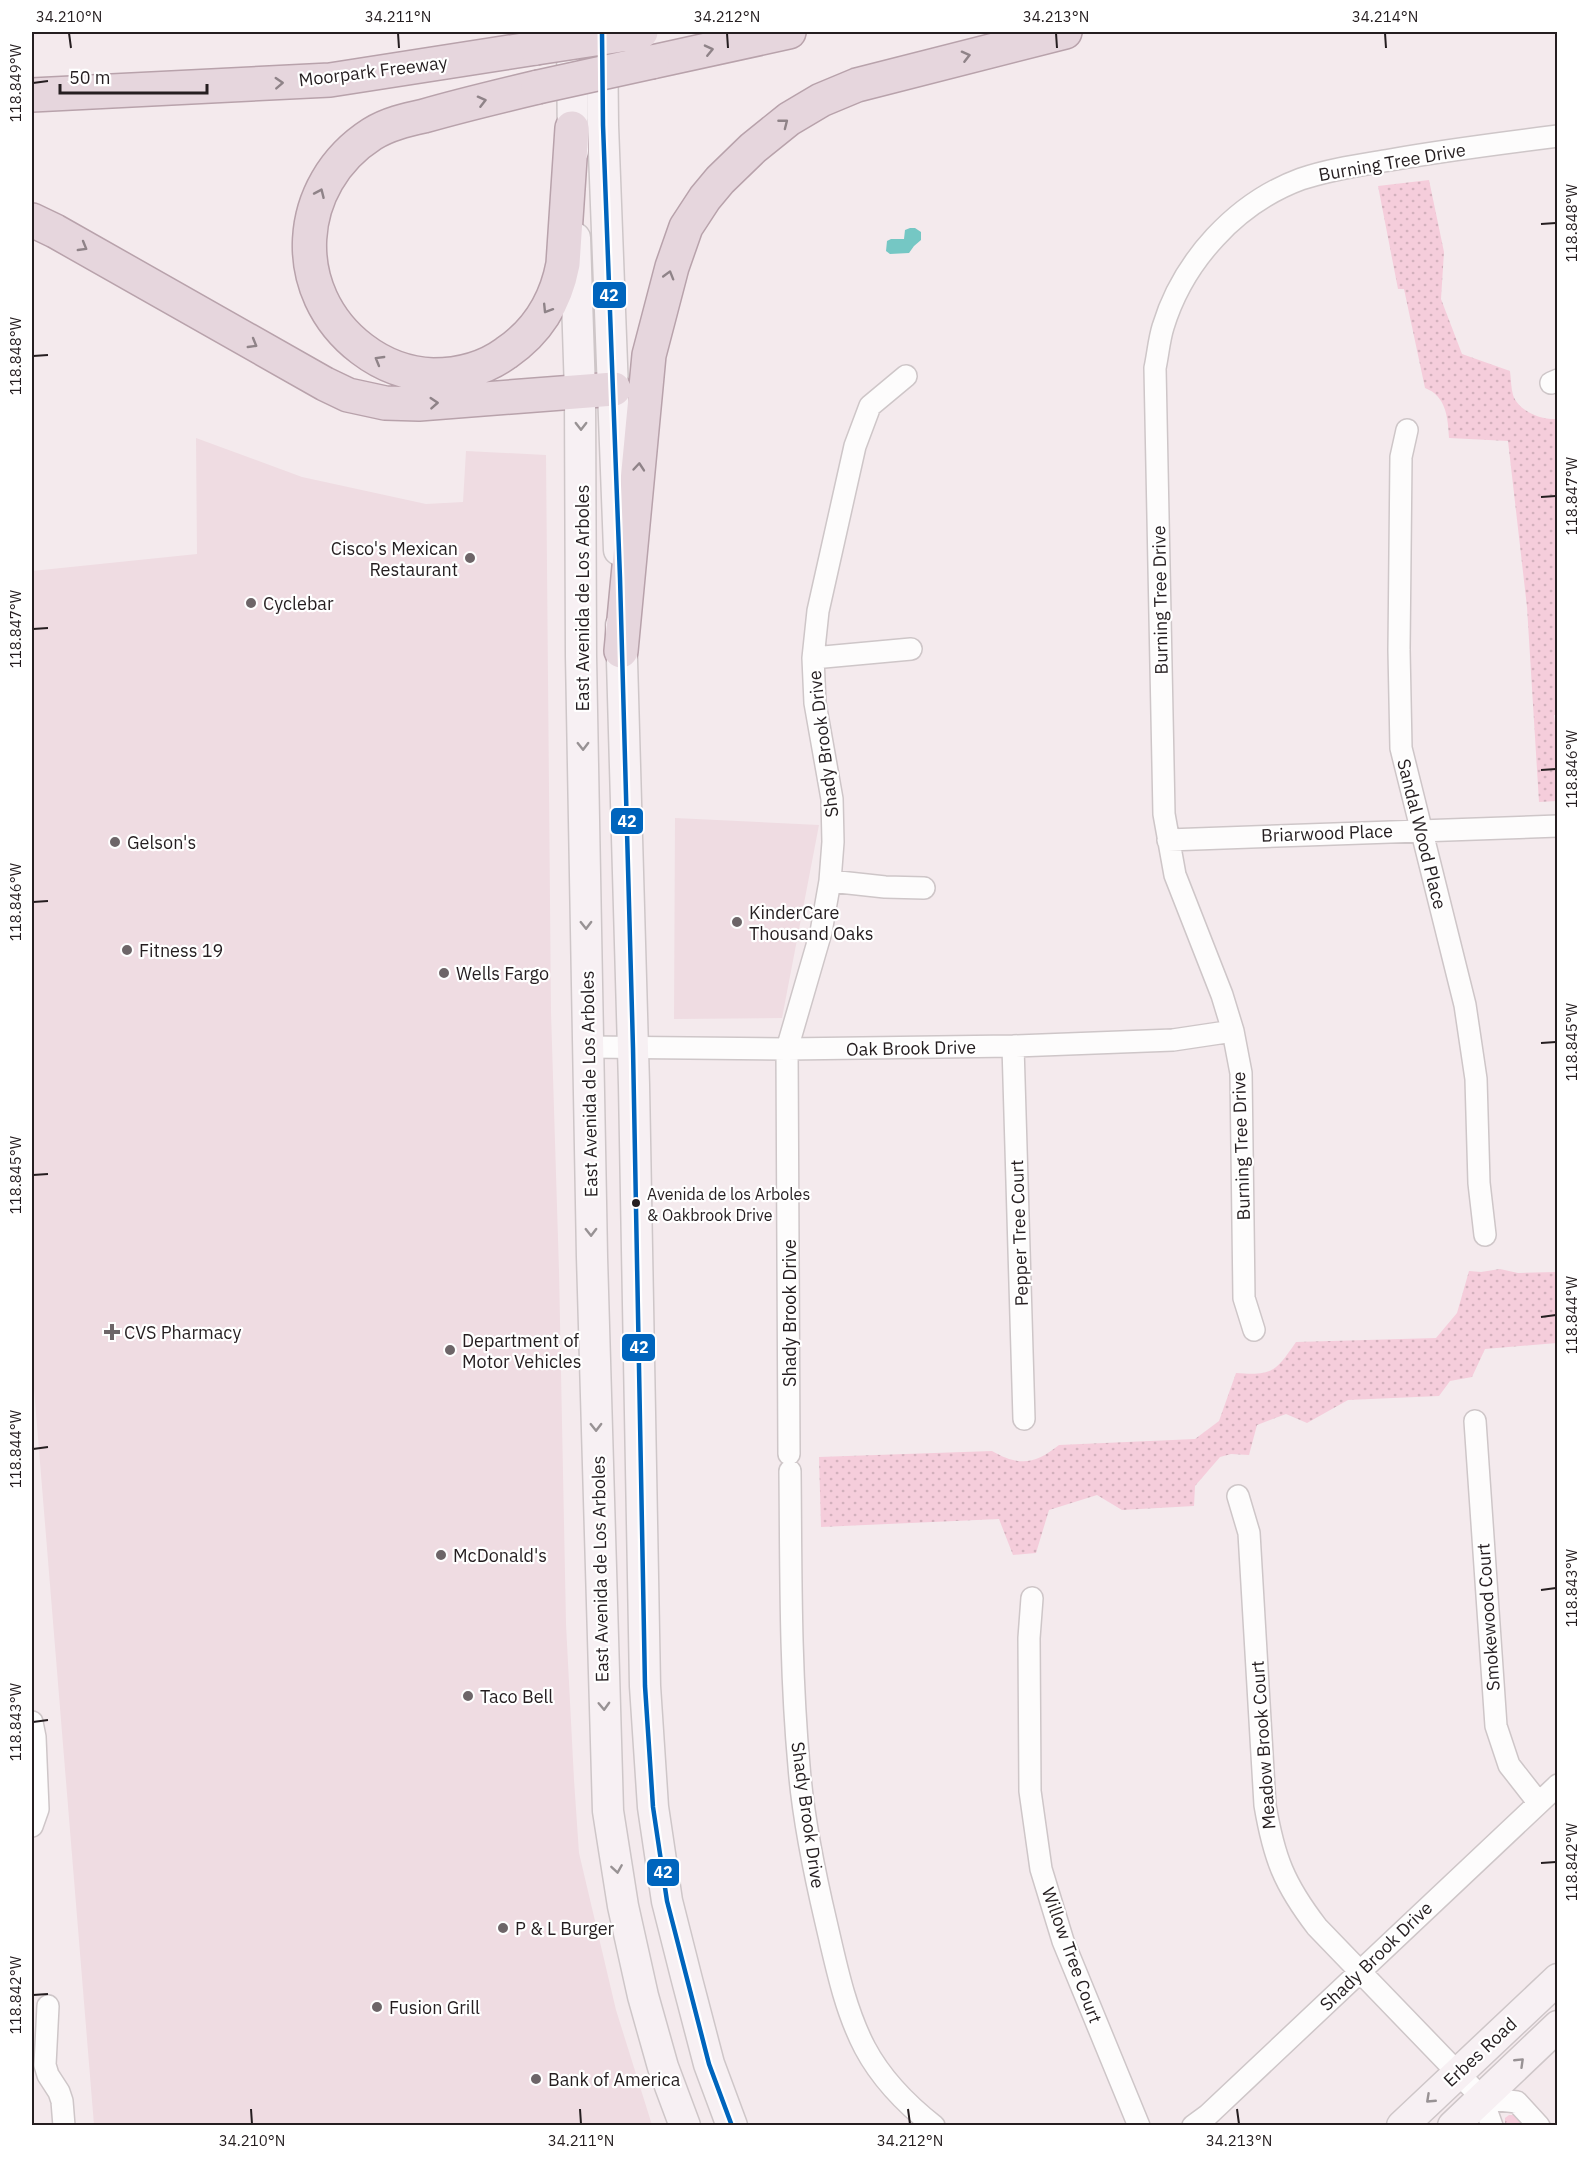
<svg xmlns="http://www.w3.org/2000/svg" width="1589" height="2157" viewBox="0 0 1589 2157" font-family="'IBM Plex Sans',sans-serif">
<style>
.built{fill:#efdce2}
.grass{fill:url(#grass-tufts)}
.park{fill:url(#park-dots)}
.water{fill:#75c7c4}
.lines{fill:none;stroke-linecap:round;stroke-linejoin:round}
.minor-casing{stroke:#cec6c8;stroke-width:24}
.secondary-casing{stroke:#cec6c8;stroke-width:33}
.motorway-casing{stroke:#b8a2ab;stroke-width:36}
.minor{stroke:#fdfcfc;stroke-width:21}
.secondary{stroke:#f7f0f3;stroke-width:30}
.motorway{stroke:#e6d6dd;stroke-width:33}
.motorway-bridge-casing{stroke:#b8a2ab;stroke-width:36;stroke-linecap:butt}
.motorway-bridge{stroke:#e6d6dd;stroke-width:33}
.bus-1-casing{stroke:#fff;stroke-width:9}
.bus-1{stroke:#0065bd;stroke-width:4.5}
.oneway{stroke:#8f8388}
.oneway2{stroke:#989294}
.ticks{fill:none;stroke:#251e20;stroke-width:2}
.poi-dot{fill:#6d6568;stroke:#fff;stroke-width:2}
.bus-dot{fill:#251e20;stroke:#fff;stroke-width:2}
.labels{text-anchor:middle;dominant-baseline:central;stroke-width:4.5;stroke-linejoin:round;paint-order:stroke}
.bus-label{font-size:16px;fill:#251e20;stroke:#fff;text-anchor:start}
.street-label{font-size:18px;fill:#251e20;stroke:#fff}
.poi-label{font-size:18px;fill:#251e20;stroke:#fff;text-anchor:start}
.line-badge{stroke:#fff;stroke-width:2}
.badge-label{font-size:16px;text-anchor:middle;font-weight:bold;fill:#fff}
.neatline{fill:none;stroke:#251e20;stroke-width:2}
.ticks-label{font-size:15px;text-anchor:middle;fill:#251e20}
</style>
<defs>
<pattern id="grass-tufts" width="24" height="20" patternUnits="userSpaceOnUse" patternTransform="scale(1.5)"><rect width="24" height="20" fill="#f5cddb"/><path d="M3 7l-1-3M5 7V3M7 7l1-3M15 17l-1-3M17 17v-4M19 17l1-3" fill="none" stroke="#d2b0bc"/></pattern>
<pattern id="park-dots" width="8" height="8" patternUnits="userSpaceOnUse" patternTransform="scale(1.5)"><rect width="8" height="8" fill="#f5cddb"/><path d="M2 2h.1M6 6h.1" fill="none" stroke="#d2b0bc" stroke-width="1.8" stroke-linecap="round"/></pattern>
</defs>
<rect width="100%" height="100%" fill="#f4eaed"/>
<path class="built" d="M196 438 302 477 426 504 463 502 466 451 546 455 551 1012 559 1271 566 1624 574 1780 579 1853 616 2010 652 2125H94L32 1364V571L197 554Z
M675 818 819 825 782 1018 674 1019Z"/>
<path class="grass" d="M1509 2115H1515L1527 2126H1505V2118Z"/>
<path class="park" d="M1429 180 1444 252 1441 299 1462 354 1510 371C1511 379 1511 388 1513 395 1519 412 1542 420 1557 419L1558 715H1554L1558 745 1557 801 1539 802 1527 607 1508 441 1449 438C1448 417 1446 396 1425 388L1404 289H1398L1378 186Z
M1500 1269 1518 1273 1557 1272V1343L1485 1349 1472 1377 1450 1381 1439 1396 1348 1400 1307 1423 1286 1414 1257 1425 1249 1455 1231 1454 1220 1457 1195 1486 1194 1506 1122 1510 1097 1495 1049 1510 1036 1553 1013 1555 999 1519 821 1527 819 1457 992 1451C1020 1467 1035 1464 1059 1445L1195 1439 1219 1421 1236 1373C1273 1376 1276 1371 1296 1342L1436 1338 1457 1313 1469 1271 1481 1272Z"/>
<path class="water" d="M910 228H915L921 232V240L914 246 909 253 890 254 886 251 887 241 891 239H904L905 230Z"/>
<g class="lines">
<defs>
<path id="minor" d="M1551 383 1558 380
M1407 430 1401 457 1399 650 1401 748 1465 1005 1476 1079 1479 1183 1485 1235
M813 658 911 649
M1168 840 1558 826
M830 881 885 887 924 888
M1013 1046 1024 1419
M588 1047 787 1049 1013 1046 1173 1040 1233 1031
M1254 1330 1244 1298 1241 1073 1233 1031 1222 995 1175 875 1164 814 1155 368C1158 354 1159 340 1163 327 1183 261 1236 203 1301 179 1330 169 1361 165 1390 160 1446 150 1502 143 1558 136
M1475 1421 1496 1726 1509 1765 1538 1802
M789 1454 787 1049 821 932 830 881 833 842 832 799 815 703 813 658 818 611 855 446 870 406 906 376
M790 1471C791 1569 790 1668 799 1766 803 1819 814 1871 826 1922 836 1965 845 2010 865 2048 882 2080 906 2104 934 2126
M1238 1496 1249 1533 1265 1805C1274 1858 1284 1884 1317 1927L1482 2098 1492 2126
M1032 1598 1029 1638 1030 1791 1041 1869 1063 1941 1139 2126
M32 1722 35 1737 38 1809 32 1826
M48 2006 45 2065 48 2075 59 2092 62 2101 64 2126
M1482 2098 1517 2102 1539 2126
M1193 2126 1208 2115 1558 1785"/>
<path id="secondary" d="M572 32 573 151
M602 32 603 125 619 550
M575 238 580 392 581 656 592 1257 608 1811 623 1906 643 1996 663 2067 685 2126
M621 625 634 1085 645 1686 653 1807 667 1901 687 1980 709 2064 732 2126
M1402 2126 1558 1979
M1453 2126 1558 2026"/>
<path id="motorway" d="M652 62 789 32
M538 87C500 96 462 105 424 116 406 120 388 124 372 134 294 184 287 292 362 349 383 365 406 374 433 375 460 375 484 369 506 353 537 332 556 301 563 264L572 128
M32 95 330 80 536 48
M32 220 55 231 325 384 348 395 385 403 419 404 614 389
M621 651 649 355 672 267 686 227 705 198 720 180 753 148 789 119 821 100 857 85 1065 32"/>
</defs>
<use href="#minor" class="minor-casing"/>
<use href="#secondary" class="secondary-casing"/>
<use href="#motorway" class="motorway-casing"/>
<use href="#minor" class="minor"/>
<use href="#secondary" class="secondary"/>
<use href="#motorway" class="motorway"/>
<defs>
<path id="motorway-bridge" d="M536 48 641 32
M538 87 652 62"/>
</defs>
<use href="#motorway-bridge" class="motorway-bridge-casing"/>
<use href="#motorway-bridge" class="motorway-bridge"/>
<defs>
<path id="bus-1" d="M602 32 603 125 620 578 633 1048 645 1686 653 1807 667 1901 709 2064 732 2126"/>
</defs>
<use href="#bus-1" class="bus-1-casing"/>
<use href="#bus-1" class="bus-1"/>
</g>
<defs><path id="oneway-chevron" d="M-2-3.5L2.5 0L-2 3.5" fill="none" stroke-width="1.6" stroke-linecap="round" stroke-linejoin="round" transform="scale(1.5)"/></defs>
<g class="oneway">
<use href="#oneway-chevron" transform="translate(709 50) rotate(-13)"/>
<use href="#oneway-chevron" transform="translate(966 56) rotate(-14)"/>
<use href="#oneway-chevron" transform="translate(279 83) rotate(-3)"/>
<use href="#oneway-chevron" transform="translate(482 101) rotate(-14)"/>
<use href="#oneway-chevron" transform="translate(784 123) rotate(-38)"/>
<use href="#oneway-chevron" transform="translate(320 193) rotate(-66)"/>
<use href="#oneway-chevron" transform="translate(83 247) rotate(30)"/>
<use href="#oneway-chevron" transform="translate(669 275) rotate(-74)"/>
<use href="#oneway-chevron" transform="translate(547 309) rotate(122)"/>
<use href="#oneway-chevron" transform="translate(253 344) rotate(30)"/>
<use href="#oneway-chevron" transform="translate(379 360) rotate(-150)"/>
<use href="#oneway-chevron" transform="translate(434 403) rotate(-4)"/>
<use href="#oneway-chevron" transform="translate(639 467) rotate(-85)"/>
</g>
<g class="oneway2">
<use href="#oneway-chevron" transform="translate(581 426) rotate(90)"/>
<use href="#oneway-chevron" transform="translate(583 746) rotate(89)"/>
<use href="#oneway-chevron" transform="translate(586 925) rotate(89)"/>
<use href="#oneway-chevron" transform="translate(591 1232) rotate(89)"/>
<use href="#oneway-chevron" transform="translate(596 1427) rotate(89)"/>
<use href="#oneway-chevron" transform="translate(604 1706) rotate(88)"/>
<use href="#oneway-chevron" transform="translate(617 1869) rotate(81)"/>
<use href="#oneway-chevron" transform="translate(1520 2062) rotate(-44)"/>
<use href="#oneway-chevron" transform="translate(1430 2099) rotate(137)"/>
</g>
<path class="ticks" d="M69 33 71 48M398 33 399 48M727 33 728 48M1056 33 1057 48M1385 33 1386 48M33 83 48 81M1541 224 1556 223M33 356 48 355M1541 497 1556 496M33 629 48 628M1541 770 1556 769M33 902 48 901M1541 1043 1556 1042M33 1175 48 1174M1541 1317 1556 1315M33 1449 48 1447M1541 1590 1556 1588M33 1722 48 1720M1541 1863 1556 1862M33 1995 48 1994M251 2109 252 2124M580 2109 581 2124M908 2109 910 2124M1237 2109 1239 2124"/>
<g class="poi-dot">
<circle cx="470" cy="558" r="6"/>
<circle cx="251" cy="603" r="6"/>
<circle cx="115" cy="842" r="6"/>
<circle cx="737" cy="922" r="6"/>
<circle cx="127" cy="950" r="6"/>
<circle cx="444" cy="973" r="6"/>
<path d="M109 1323h6v6h6v6h-6v6h-6v-6h-6v-6h6z"/>
<circle cx="450" cy="1350" r="6"/>
<circle cx="441" cy="1555" r="6"/>
<circle cx="468" cy="1696" r="6"/>
<circle cx="503" cy="1928" r="6"/>
<circle cx="377" cy="2007" r="6"/>
<circle cx="536" cy="2079" r="6"/>
</g>
<circle class="bus-dot" cx="636" cy="1203" r="5"/>
<g class="labels">
<g class="bus-label">
<text x="647" y="1194">Avenida de los Arboles<tspan x="647" dy="21">&amp; Oakbrook Drive</tspan></text>
</g>
<g class="street-label">
<text transform="translate(373 71) rotate(-7)">Moorpark Freeway</text>
<text transform="translate(1392 162) rotate(-10)">Burning Tree Drive</text>
<text transform="translate(582 598) rotate(-90)">East Avenida de Los Arboles</text>
<text transform="translate(1160 600) rotate(-91)">Burning Tree Drive</text>
<text transform="translate(823 744) rotate(-97)">Shady Brook Drive</text>
<text transform="translate(1327 833) rotate(-2)">Briarwood Place</text>
<text transform="translate(1422 834) rotate(76)">Sandal Wood Place</text>
<text transform="translate(911 1048) rotate(-1)">Oak Brook Drive</text>
<text transform="translate(589 1084) rotate(-91)">East Avenida de Los Arboles</text>
<text transform="translate(1241 1146) rotate(-92)">Burning Tree Drive</text>
<text transform="translate(1019 1233) rotate(-92)">Pepper Tree Court</text>
<text transform="translate(789 1313) rotate(-90)">Shady Brook Drive</text>
<text transform="translate(600 1569) rotate(-91)">East Avenida de Los Arboles</text>
<text transform="translate(1488 1617) rotate(-94)">Smokewood Court</text>
<text transform="translate(1263 1745) rotate(-94)">Meadow Brook Court</text>
<text transform="translate(808 1815) rotate(82)">Shady Brook Drive</text>
<text transform="translate(1072 1955) rotate(70)">Willow Tree Court</text>
<text transform="translate(1376 1956) rotate(-44)">Shady Brook Drive</text>
<text transform="translate(1480 2052) rotate(-43)">Erbes Road</text>
</g>
<g class="poi-label">
<text x="458" y="548" text-anchor="end">Cisco's Mexican<tspan x="458" dy="21">Restaurant</tspan></text>
<text x="263" y="603">Cyclebar</text>
<text x="127" y="842">Gelson's</text>
<text x="749" y="912">KinderCare<tspan x="749" dy="21">Thousand Oaks</tspan></text>
<text x="139" y="950">Fitness 19</text>
<text x="456" y="973">Wells Fargo</text>
<text x="124" y="1332">CVS Pharmacy</text>
<text x="462" y="1340">Department of<tspan x="462" dy="21">Motor Vehicles</tspan></text>
<text x="453" y="1555">McDonald's</text>
<text x="480" y="1696">Taco Bell</text>
<text x="515" y="1928">P &amp; L Burger</text>
<text x="389" y="2007">Fusion Grill</text>
<text x="548" y="2079">Bank of America</text>
</g>
</g>
<g class="line-badge">
<rect x="592" y="281" width="35" height="28" rx="6" fill="#0065bd"/>
<rect x="610" y="807" width="34" height="28" rx="6" fill="#0065bd"/>
<rect x="621" y="1333" width="35" height="29" rx="6" fill="#0065bd"/>
<rect x="646" y="1858" width="34" height="29" rx="6" fill="#0065bd"/>
</g>
<g class="badge-label">
<text x="609" y="301">42</text>
<text x="627" y="827">42</text>
<text x="639" y="1353">42</text>
<text x="663" y="1878">42</text>
</g>
<rect width="1589" height="2157" fill="none" stroke="#ffffff" stroke-width="66"/>
<path d="M60 84v9h147v-9" fill="none" stroke="#251e20" stroke-width="3"/>
<text x="69" y="84" font-size="18" fill="#251e20" stroke="#ffffff" stroke-width="4.5" paint-order="stroke">50 m</text>
<rect x="33" y="33" width="1523" height="2091" class="neatline"/>
<g class="ticks-label">
<text x="69" y="22">34.210°N</text>
<text x="398" y="22">34.211°N</text>
<text x="727" y="22">34.212°N</text>
<text x="1056" y="22">34.213°N</text>
<text x="1385" y="22">34.214°N</text>
<text transform="translate(16 83) rotate(-90)" y="5">118.849°W</text>
<text transform="translate(1572 223) rotate(-90)" y="5">118.848°W</text>
<text transform="translate(16 356) rotate(-90)" y="5">118.848°W</text>
<text transform="translate(1572 496) rotate(-90)" y="5">118.847°W</text>
<text transform="translate(16 629) rotate(-90)" y="5">118.847°W</text>
<text transform="translate(1572 769) rotate(-90)" y="5">118.846°W</text>
<text transform="translate(16 902) rotate(-90)" y="5">118.846°W</text>
<text transform="translate(1572 1042) rotate(-90)" y="5">118.845°W</text>
<text transform="translate(16 1175) rotate(-90)" y="5">118.845°W</text>
<text transform="translate(1572 1315) rotate(-90)" y="5">118.844°W</text>
<text transform="translate(16 1449) rotate(-90)" y="5">118.844°W</text>
<text transform="translate(1572 1588) rotate(-90)" y="5">118.843°W</text>
<text transform="translate(16 1722) rotate(-90)" y="5">118.843°W</text>
<text transform="translate(1572 1862) rotate(-90)" y="5">118.842°W</text>
<text transform="translate(16 1995) rotate(-90)" y="5">118.842°W</text>
<text x="252" y="2146">34.210°N</text>
<text x="581" y="2146">34.211°N</text>
<text x="910" y="2146">34.212°N</text>
<text x="1239" y="2146">34.213°N</text>
</g>
</svg>
